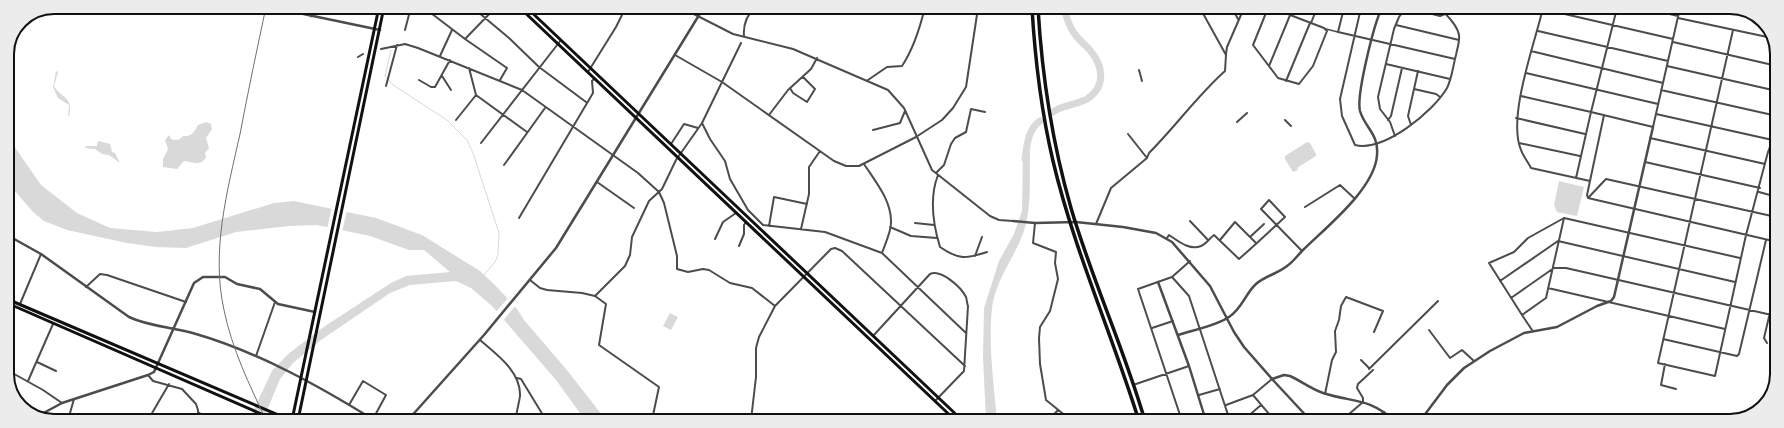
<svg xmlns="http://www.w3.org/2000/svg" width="1784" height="428" viewBox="0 0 1784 428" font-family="Arial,sans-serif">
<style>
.water{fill:#d9d9d9}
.pier{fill:#fff}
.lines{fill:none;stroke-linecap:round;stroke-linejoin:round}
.stream{stroke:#d9d9d9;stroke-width:1}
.river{stroke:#d9d9d9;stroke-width:7}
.pedestrian{stroke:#4c4c4c;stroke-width:1.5}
.minor{stroke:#4c4c4c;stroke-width:2}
.tertiary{stroke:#4c4c4c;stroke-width:2.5}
.primary{stroke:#111;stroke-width:3}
.trunk{stroke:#111;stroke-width:3.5}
.rail{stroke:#707070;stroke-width:1}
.rim{fill:none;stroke:#111;stroke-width:2}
</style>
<rect width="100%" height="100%" fill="#fff"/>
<path class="water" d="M56 71 58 72 54 86C62 99 74 97 69 116H68L69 105 58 98 53 87Z
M206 122 211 124 212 129 206 138 209 148 205 153 206 157C201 167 193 162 184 161L177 169 163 167V159L168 149 165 140 169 135 171 139C176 141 180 140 183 136 192 137 194 132 198 125Z
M7 128 14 146 41 185 77 213 110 228 157 232 193 228 274 203 294 201 376 218 422 235 480 271 495 285 517 309 524 320 566 369 606 420H585L556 380 492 306 471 288 456 281 410 285 390 293 321 340 293 363 280 379 263 420H249L272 371 288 354 325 326 391 283 406 276 450 272 424 250H409L370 236 317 225 289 226 236 232 186 248 156 247 127 243 67 230 44 221 33 212 15 191 7 170Z
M99 141 110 144 112 152 115 153 120 163 109 155 102 154 95 149 85 148 86 146H97V143Z
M1307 142 1310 143 1316 154V156L1297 168 1298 170 1293 172 1285 159V156Z
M1023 149 1030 151C1029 180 1033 213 1020 241 1011 261 998 279 993 302 987 337 994 385 997 421H986L983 356 984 308 999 261 1014 234 1022 211Z
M1559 181 1584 187 1577 216 1557 212 1554 205Z
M670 313 678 317 671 330 663 326Z"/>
<path class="pier" d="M332 207 347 210 342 232 327 229Z
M509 297 516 305 502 322 495 313Z"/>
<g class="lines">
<path class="stream" d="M391 50 385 76 393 85 447 120 467 140 473 153 499 233 498 255 495 262 484 275"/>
<path class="river" d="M1053 112C1062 105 1076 105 1087 99 1107 86 1103 65 1089 49 1084 44 1078 39 1074 33 1069 26 1066 16 1064 8
M1025 159C1027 145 1028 129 1040 121"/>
<path class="pedestrian" d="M1326 29 1338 32"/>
<path class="minor" d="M423 7 465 39 496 7
M472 7 509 38 539 67 586 102
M571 7 577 11 579 7
M680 7 733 34 793 49 888 90 904 108 932 170 990 216 999 220 1013 221
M1232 8 1238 19
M1268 8 1253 45 1278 78 1299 84 1313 66 1327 31 1324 28 1272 8
M1344 8 1338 32 1455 59
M1361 8 1340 99 1342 116 1355 145C1384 152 1433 112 1447 88 1452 78 1453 66 1456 55 1457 49 1460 41 1459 35 1457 24 1446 15 1440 8
M1409 8 1440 16 1445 14
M1543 8C1535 43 1507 117 1521 150 1523 156 1528 162 1531 168L1590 181
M1617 8 1591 112 1653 127 1680 8
M1644 8 1678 16
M1543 9 1673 39
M1678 18 1772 38
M1311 23 1317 8
M1396 25 1459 40
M405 30 411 7
M1733 30 1658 363 1715 376 1746 235 1768 152 1777 129
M1538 31 1668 61
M744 36C743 25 747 15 755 7
M465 39 507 68 500 80
M1673 42 1777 66
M381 49 405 44 418 48 522 90 638 173 659 192 664 203 677 256V269L688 272 703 269 709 270 730 283 752 288 775 306
M1531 51 1663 83
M1226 54 1227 47 1244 8
M675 55 722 82 834 161 846 166H859L916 137 942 120 953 108 966 87 978 8
M440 56 452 30
M358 57 363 54
M1386 64 1450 79
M1269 66 1293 8
M1667 66 1777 91
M1139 70 1142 81
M588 72 616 27 626 7
M1526 73 1658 104
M442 76 451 90
M419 80 431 87H435L450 60
M868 80 887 67 902 66C914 48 920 28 925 7
M1286 81 1310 23
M386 86 397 45
M790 88 793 93 807 102 815 89 803 77
M1414 89 1436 94 1440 97
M1661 90 1777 116
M476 95 527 132
M1521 96 1591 112 1576 178
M1656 114 1777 141
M769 115 788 90 811 69 817 58
M1516 118 1585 134
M456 120 476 95 469 68
M1285 120 1291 126
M1388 120 1391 116 1402 68
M1237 122 1247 113
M702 123 710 139 725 161 730 179 748 210 763 225 825 232 882 253 966 333
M1411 125 1408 116 1418 71
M873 130 900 123 905 111
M1128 134 1147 158
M1395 136 1390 122 1380 109 1378 97 1394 29 1399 17 1406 8
M1650 138 1765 164
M481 143 561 40
M1519 143 1580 156
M671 144 684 124 698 128
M1645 162 1760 188
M864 164C875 181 892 201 891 223 891 232 885 244 882 253
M504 165 545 108
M936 173 944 165 951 144 955 138 966 132 971 109 985 112
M938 175C929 198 933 224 940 247 959 260 966 259 987 252
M597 182 634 208
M1759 192 1777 197
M1588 198 1587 195 1604 115
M1305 207 1340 185 1354 198
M519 218 593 93 592 81 594 79
M1190 221 1208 240
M915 223 934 225
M1035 223 1033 243 1056 252 1055 263 1058 279 1050 311 1040 327 1039 338 1040 364 1046 400 1072 421
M1096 224 1111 188 1147 158 1149 153C1176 126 1197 96 1225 71L1226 55 1200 8
M769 226 774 197 807 204
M890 227 911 236 937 238
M801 229 809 194V167L820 151
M1250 237 1264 224
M1167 238 1169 235C1178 241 1190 251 1201 246 1206 244 1210 238 1214 235L1239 259C1255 245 1270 231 1285 217L1269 200 1261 209 1302 251
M715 239 723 222 736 213
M1220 240 1235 222 1256 243
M1771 241 1776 218
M739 246 744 234V225L746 222
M975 256 982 237
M1553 268H1566L1776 316
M1172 277 1189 296 1230 421
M530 280 540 288 547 290 582 293 595 296 625 266 630 255 632 237 649 201 662 189 676 160 702 123 741 43
M1500 281 1558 241 1735 282
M86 287 100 274 107 275 186 302
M1548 288 1725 329
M595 296 606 304 599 345 659 387 652 420H654
M1511 298 1551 270
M20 304 41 254
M1522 315 1489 263 1514 252 1528 238 1564 218
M1152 328 1173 321
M1429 330 1450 358 1462 350 1474 361
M1532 330 1522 315 1546 298 1564 218 1740 258
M873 336 930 274C941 269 961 287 966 297 967 300 967 304 968 306L964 371 935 401
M1663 339 1737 356 1739 354 1766 240
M480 340C496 354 521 371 520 396 519 404 516 412 516 420
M1767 343 1764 338 1776 287 1773 241 1588 198 1606 179 1776 217
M256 356 275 302
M1361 360 1369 368
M37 362 56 371
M1665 364 1661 385 1676 389
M1369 369 1438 301
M7 370 43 390 62 403
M148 375 153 381 182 389 196 404 198 410V414L191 420
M517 378 521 379 546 420
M28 381 53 324
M1133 385 1189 366
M1773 388 1776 367
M1325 394 1332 360 1336 352 1335 331 1339 320 1341 306 1346 297 1383 311 1374 332
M1199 395 1220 389
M1253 395 1275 421
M349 405 363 381 386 395 373 419
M1226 405 1253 395 1272 379
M1758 411 1763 405
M198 412 209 420
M68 420 74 399
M148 420 169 384
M751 420 756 377V348L759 337 775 306 831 249 835 248 842 251 965 366
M1048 421 1058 410
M1182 421 1138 289 1172 277 1190 261
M1246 421V418L1261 405
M1341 421 1363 402V398L1357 388 1358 384 1373 370"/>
<path class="tertiary" d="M270 7 380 30
M311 16 313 7
M1013 221 1035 223 1076 222 1123 227 1156 233 1172 242 1210 286 1234 332 1244 347 1272 379 1311 421
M7 235 41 254 129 317C150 327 174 327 196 334 258 352 319 386 374 420
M1158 282 1189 366 1206 421
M1178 335C1193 330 1216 326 1229 317 1242 309 1245 294 1256 284 1265 276 1277 274 1287 266 1293 262 1297 256 1302 251 1325 228 1375 189 1377 155 1379 134 1365 128 1360 111 1356 96 1374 23 1382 8
M1272 379 1284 375 1290 376C1301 381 1311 389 1323 393 1354 403 1368 397 1395 421
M38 416 62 403 148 375 154 372 194 283 203 277H225L237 284 260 289 278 304 315 312
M408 420 484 335 556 248 704 7
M1373 421 1384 412
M1420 421 1447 385 1464 368 1490 351 1524 333 1557 327 1597 306 1611 301 1614 297 1653 127"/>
<path class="primary" d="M519 7 956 421
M526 7 963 421
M7 299 290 420
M7 303 275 420
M292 420 379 7
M298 420 384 7"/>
<path class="trunk" d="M1032 8C1035 59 1041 110 1053 161 1074 250 1112 334 1139 421
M1038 8C1042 76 1052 142 1071 208 1092 280 1124 348 1145 421"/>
<path class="rail" d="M266 420C249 384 232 349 224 310 211 251 227 192 240 134 248 92 257 49 266 7"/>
</g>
<path d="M0 0H1784V428H0ZM54 14H1730A40 40 0 0 1 1770 54V374A40 40 0 0 1 1730 414H54A40 40 0 0 1 14 374V54A40 40 0 0 1 54 14Z" fill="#ececec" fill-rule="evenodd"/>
<path class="rim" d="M54 14H1730A40 40 0 0 1 1770 54V374A40 40 0 0 1 1730 414H54A40 40 0 0 1 14 374V54A40 40 0 0 1 54 14Z"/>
</svg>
